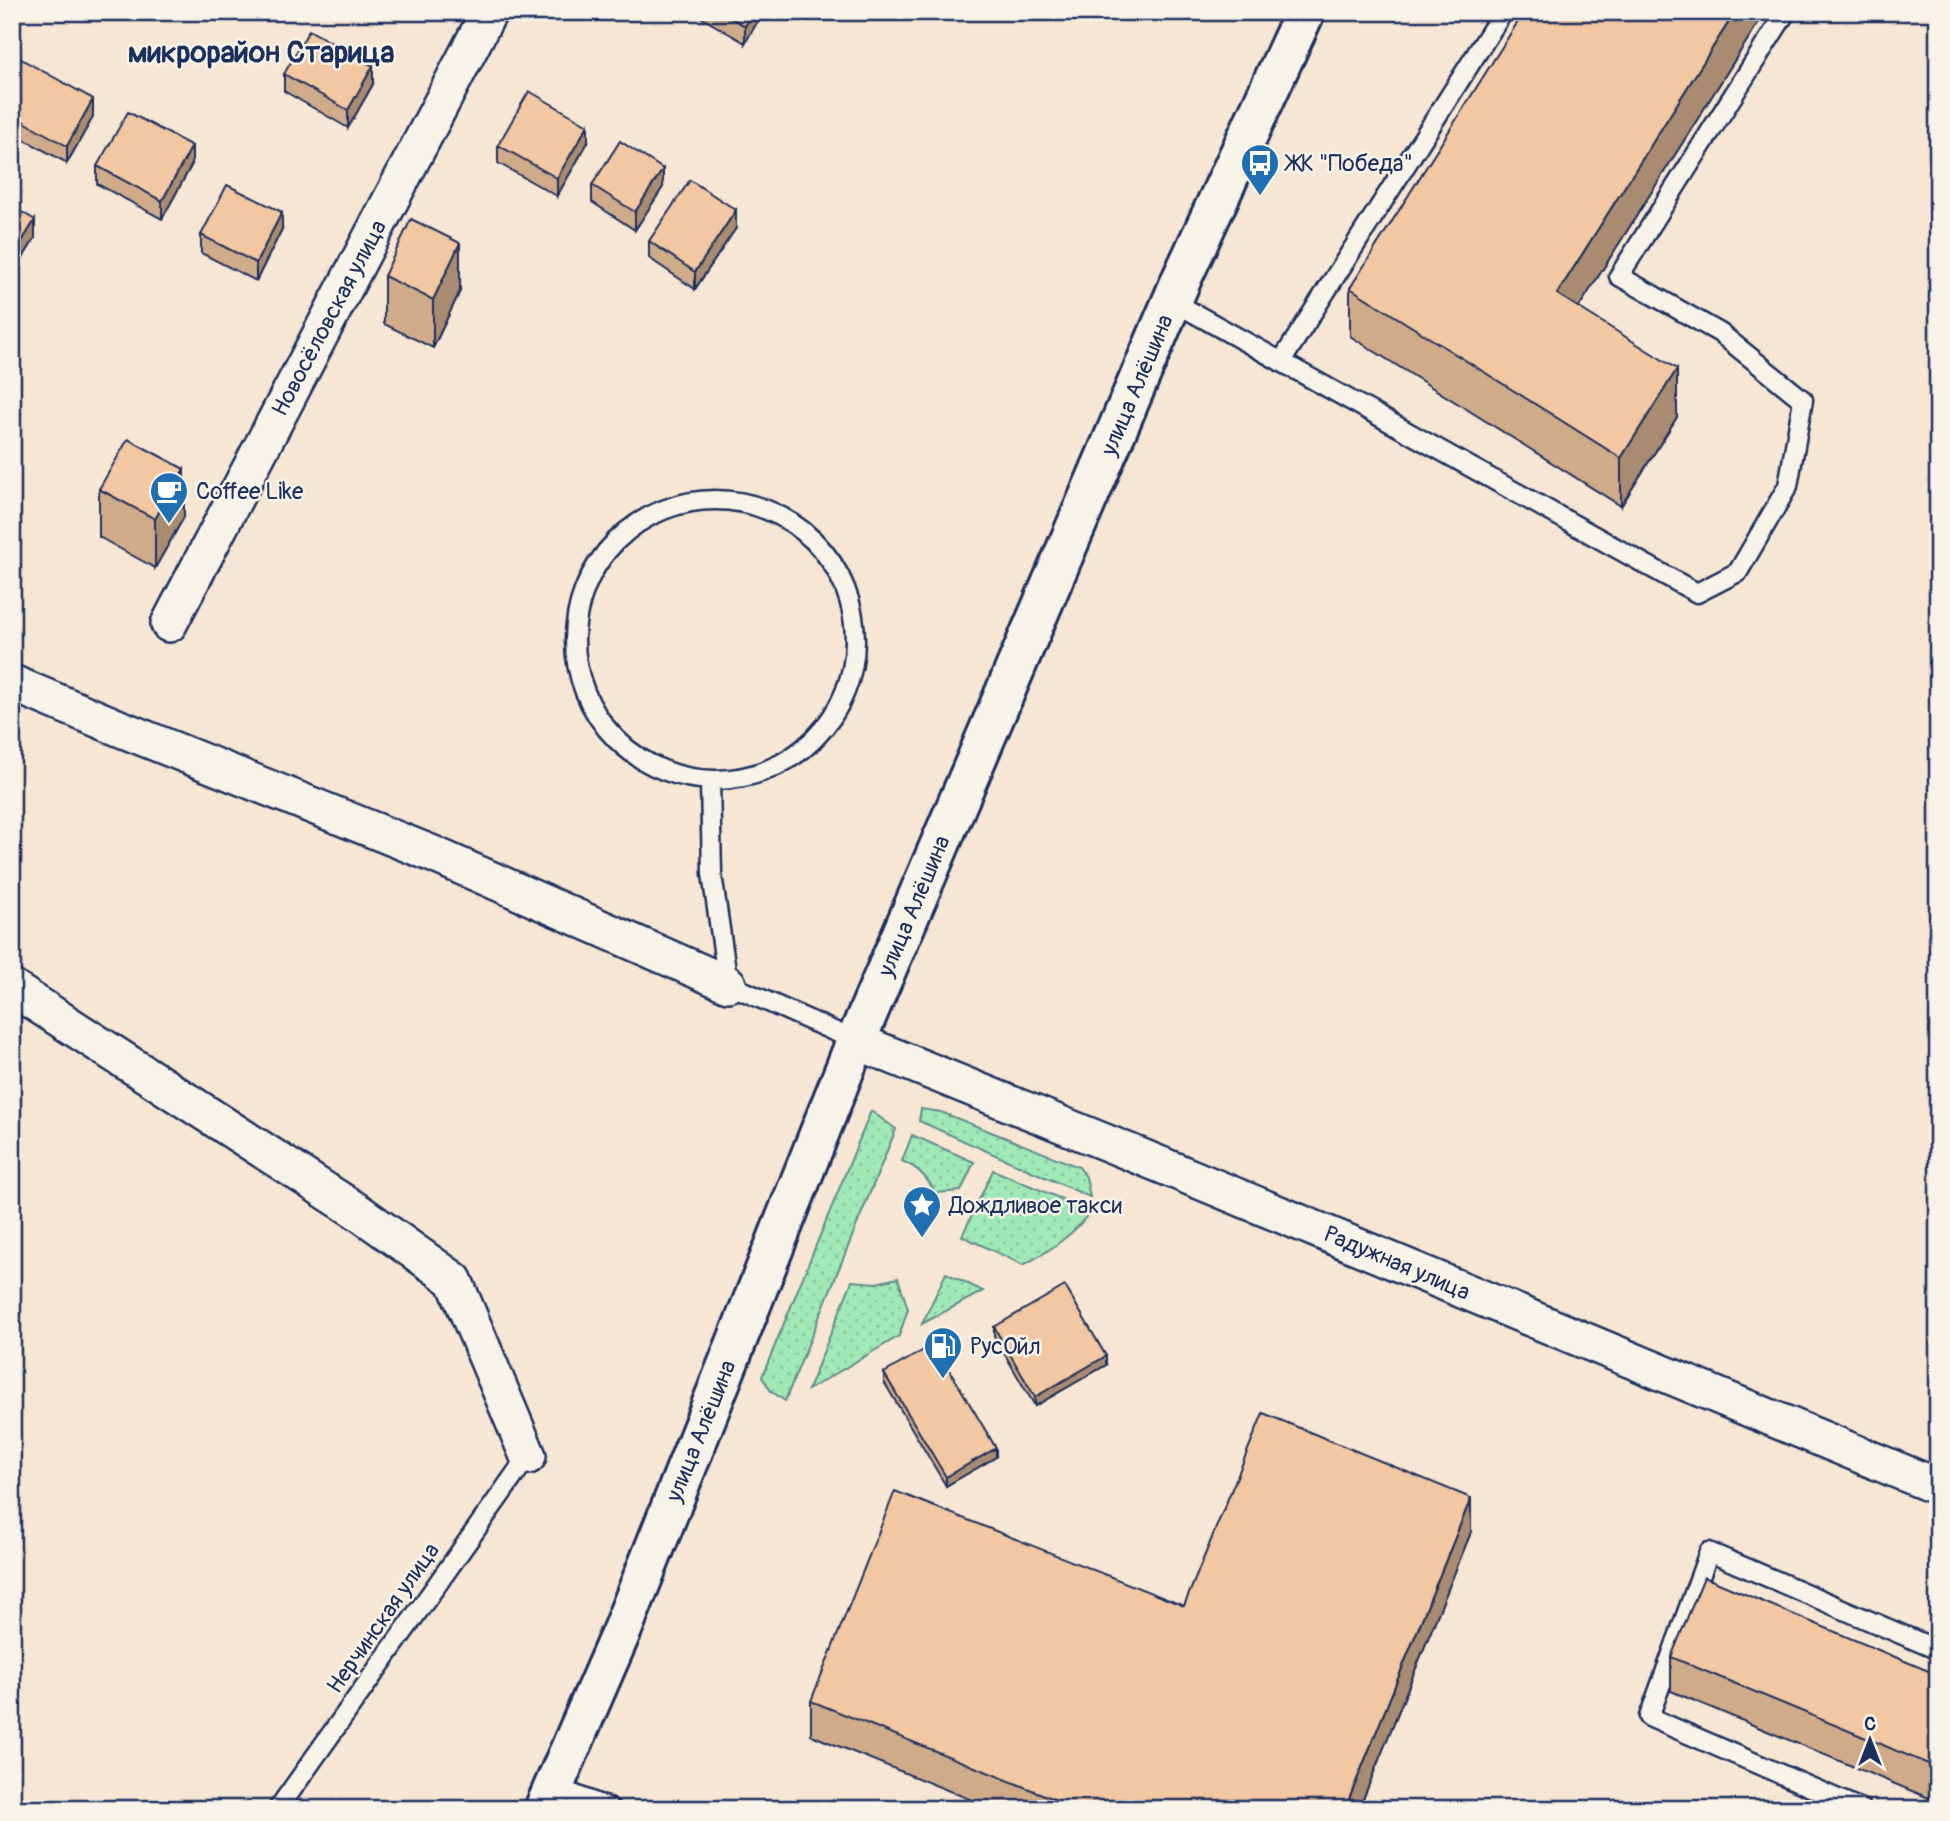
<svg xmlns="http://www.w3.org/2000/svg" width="1950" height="1821" viewBox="0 0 1950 1821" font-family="Pangolin,sans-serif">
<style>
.grass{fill:url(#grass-dots);stroke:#5e8c8a;stroke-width:2}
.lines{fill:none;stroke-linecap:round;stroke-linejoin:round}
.lane-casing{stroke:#1b2f5e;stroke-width:23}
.street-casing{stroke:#1b2f5e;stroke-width:40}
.secondary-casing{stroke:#1b2f5e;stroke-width:44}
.lane{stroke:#f7f3e8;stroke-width:18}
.street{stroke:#f7f3e8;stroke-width:35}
.secondary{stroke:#f7f3e8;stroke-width:38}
.wall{fill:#d0ab8a;stroke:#1b2f5e;stroke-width:2}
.shaded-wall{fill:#a98b71;stroke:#1b2f5e;stroke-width:2}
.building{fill:#f2c7a1;stroke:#1b2f5e;stroke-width:2}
.labels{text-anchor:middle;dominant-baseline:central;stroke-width:5;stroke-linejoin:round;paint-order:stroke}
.poi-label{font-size:23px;fill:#1b2f5e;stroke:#f7f3e8;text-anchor:start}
.street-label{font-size:23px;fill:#1b2f5e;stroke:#f7f3e8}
.district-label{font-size:30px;font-weight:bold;fill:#1b2f5e;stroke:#f7f3e8}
</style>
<defs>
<pattern id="grass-dots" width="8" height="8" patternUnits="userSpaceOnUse" patternTransform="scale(1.75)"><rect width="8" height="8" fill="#a0e8b6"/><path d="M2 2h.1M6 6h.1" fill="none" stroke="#89c79f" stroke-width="1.8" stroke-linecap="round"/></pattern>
</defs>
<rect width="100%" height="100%" fill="#f6e6d3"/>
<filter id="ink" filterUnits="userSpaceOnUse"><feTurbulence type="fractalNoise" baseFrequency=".0143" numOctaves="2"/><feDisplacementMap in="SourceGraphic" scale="14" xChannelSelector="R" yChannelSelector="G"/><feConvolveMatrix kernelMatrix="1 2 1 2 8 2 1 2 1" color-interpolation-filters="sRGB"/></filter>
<g filter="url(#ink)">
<path class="grass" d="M921 1109 941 1112 1079 1167 1086 1177 1090 1197 919 1121Z
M871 1111 896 1129 785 1401 771 1391 762 1377Z
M912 1135 974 1162 961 1191 935 1193C928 1178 917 1167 902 1161Z
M993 1170 1090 1211C1078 1232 1045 1254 1023 1265L962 1236Z
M946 1273 983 1291 922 1324Z
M898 1278 908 1309 899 1336 808 1390 852 1281 876 1283Z"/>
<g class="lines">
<defs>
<path id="lane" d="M1172 301 1697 593 1738 572 1788 486 1803 400 1720 333 1619 276 1786 12
M1281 362 1503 12
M575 640a140 140 0 1 1 280 0a140 140 0 1 1-280 0Z
M710 781 712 874 728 984 856 1041
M553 1786 611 1809
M278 1809 528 1456
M1861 1809 1649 1717 1709 1552 1938 1650"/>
<path id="street" d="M169 624 489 12
M12 683 119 728 433 854 728 984
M12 988 360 1213 454 1280 528 1456
M856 1041 1149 1160 1938 1487"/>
<path id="secondary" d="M544 1809 622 1630 856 1041 1182 278 1305 12"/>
</defs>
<use href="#lane" class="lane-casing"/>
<use href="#street" class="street-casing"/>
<use href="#secondary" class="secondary-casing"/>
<use href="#lane" class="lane"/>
<use href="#street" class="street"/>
<use href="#secondary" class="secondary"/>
</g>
<path class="wall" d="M692 12H763L745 43Z
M1765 12 1578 308 1677 417 1621 506 1350 336V288Z
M12 73 93 117 67 163 12 133Z
M284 74 373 84 348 128 284 91Z
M588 142 557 196 498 163V145Z
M192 164 162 219 97 184V166Z
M592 185 663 187 635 230 592 202Z
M12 206 35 238 14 272 12 270Z
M736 228 695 289 649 258V241Z
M282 229 256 281 201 253V235Z
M384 276 460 291 433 348 384 324Z
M99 489 184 517 155 568 99 537Z
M994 1327 1106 1365 1035 1406 994 1336Z
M884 1373 996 1457 946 1486 884 1382Z
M1471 1532 1359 1809H994L811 1735V1701L1184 1606Z
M1671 1657 1938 1675V1809H1936V1801L1671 1691Z"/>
<path class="shaded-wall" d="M753 12H763L745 43V26Z
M1735 12H1765L1557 342V294Z
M373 66V84L348 128V110Z
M93 99V117L67 163V146Z
M588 125V142L557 196V178Z
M192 146V164L162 219V201Z
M663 169V187L635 230V212Z
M736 210V228L695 289V272Z
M282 212V229L256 281V263Z
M35 220V238L14 272V254Z
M460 243V291L433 348V300Z
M1677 369V417L1621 506V458Z
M184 469V517L155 568V519Z
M1106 1356V1365L1035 1406V1397Z
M996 1448V1457L946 1486V1477Z
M1471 1498V1532L1359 1809H1345Z"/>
<path class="building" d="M722 12H753L745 26Z
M1524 12H1735L1557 294 1677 369 1621 458 1350 288Z
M309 30 373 66 348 110 284 74Z
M21 59 93 99 67 146 12 115V73Z
M529 91 588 125 557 178 498 145Z
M128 112 192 146 162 201 97 166Z
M620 141 663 169 635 212 592 185Z
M690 180 736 210 695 272 649 241Z
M227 185 282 212 256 263 201 235Z
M12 206 35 220 14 254 12 253Z
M411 219 460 243 433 300 384 276Z
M128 439 184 469 155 519 99 489Z
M1065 1286 1106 1356 1035 1397 994 1327Z
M934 1344 996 1448 946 1477 884 1373Z
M1263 1413 1471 1498 1345 1809H1079L811 1701 895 1491 1184 1606Z
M1704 1577 1938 1675V1768L1671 1657Z"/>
</g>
<defs>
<symbol id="bus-pin" viewBox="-11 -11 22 30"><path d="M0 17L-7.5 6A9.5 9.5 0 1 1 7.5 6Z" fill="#1f6fb2" stroke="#f7f3e8"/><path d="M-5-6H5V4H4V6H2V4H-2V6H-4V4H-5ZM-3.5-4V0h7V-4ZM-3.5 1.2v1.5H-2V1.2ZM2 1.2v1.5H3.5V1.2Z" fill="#fff"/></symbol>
<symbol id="cafe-pin" viewBox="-11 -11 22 30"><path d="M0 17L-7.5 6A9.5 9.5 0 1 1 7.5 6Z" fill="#1f6fb2" stroke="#f7f3e8"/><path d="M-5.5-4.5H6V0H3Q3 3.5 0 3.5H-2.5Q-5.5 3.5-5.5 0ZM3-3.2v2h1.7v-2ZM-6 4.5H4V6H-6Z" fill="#fff"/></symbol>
<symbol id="sight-pin" viewBox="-11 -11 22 30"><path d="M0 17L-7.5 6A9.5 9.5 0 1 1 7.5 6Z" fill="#1f6fb2" stroke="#f7f3e8"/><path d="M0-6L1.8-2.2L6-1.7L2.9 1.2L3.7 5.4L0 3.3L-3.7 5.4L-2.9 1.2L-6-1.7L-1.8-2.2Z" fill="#fff"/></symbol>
<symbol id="fuel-pin" viewBox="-11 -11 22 30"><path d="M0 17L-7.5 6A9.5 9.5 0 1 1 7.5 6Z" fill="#1f6fb2" stroke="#f7f3e8"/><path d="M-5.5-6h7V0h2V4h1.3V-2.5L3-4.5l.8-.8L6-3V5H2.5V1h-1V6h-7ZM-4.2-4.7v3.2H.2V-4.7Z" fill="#fff"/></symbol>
</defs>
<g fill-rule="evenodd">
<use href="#bus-pin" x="1238" y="141" width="44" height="60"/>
<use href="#cafe-pin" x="147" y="469" width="44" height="60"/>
<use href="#sight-pin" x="900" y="1183" width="44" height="60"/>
<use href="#fuel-pin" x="921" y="1324" width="44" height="60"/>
</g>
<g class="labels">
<g class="poi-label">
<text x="1287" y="163">ЖК "Победа"</text>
<text x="196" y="491">Coffee Like</text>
<text x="949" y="1205">Дождливое такси</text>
<text x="970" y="1346">РусОйл</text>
</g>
<g class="street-label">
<text transform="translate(329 318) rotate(-62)">Новосёловская улица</text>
<text transform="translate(1137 385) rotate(-67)">улица Алёшина</text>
<text transform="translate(914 906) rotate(-67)">улица Алёшина</text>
<text transform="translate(1397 1263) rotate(23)">Радужная улица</text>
<text transform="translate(701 1431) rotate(-68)">улица Алёшина</text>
<text transform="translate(383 1618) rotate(-55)">Нерчинская улица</text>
</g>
<g class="district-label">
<text x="261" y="52">микрорайон Старица</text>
</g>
</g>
<rect width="1950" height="1821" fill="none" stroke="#f7f3e8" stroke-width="42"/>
<rect x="21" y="21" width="1908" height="1779" fill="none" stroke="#1b2f5e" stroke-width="2.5" filter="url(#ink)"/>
<g transform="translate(1870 1740)" stroke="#f7f3e8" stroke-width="5" paint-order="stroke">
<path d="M0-5L12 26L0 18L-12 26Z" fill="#1b2f5e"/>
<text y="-10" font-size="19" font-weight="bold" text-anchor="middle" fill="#1b2f5e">С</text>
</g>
</svg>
